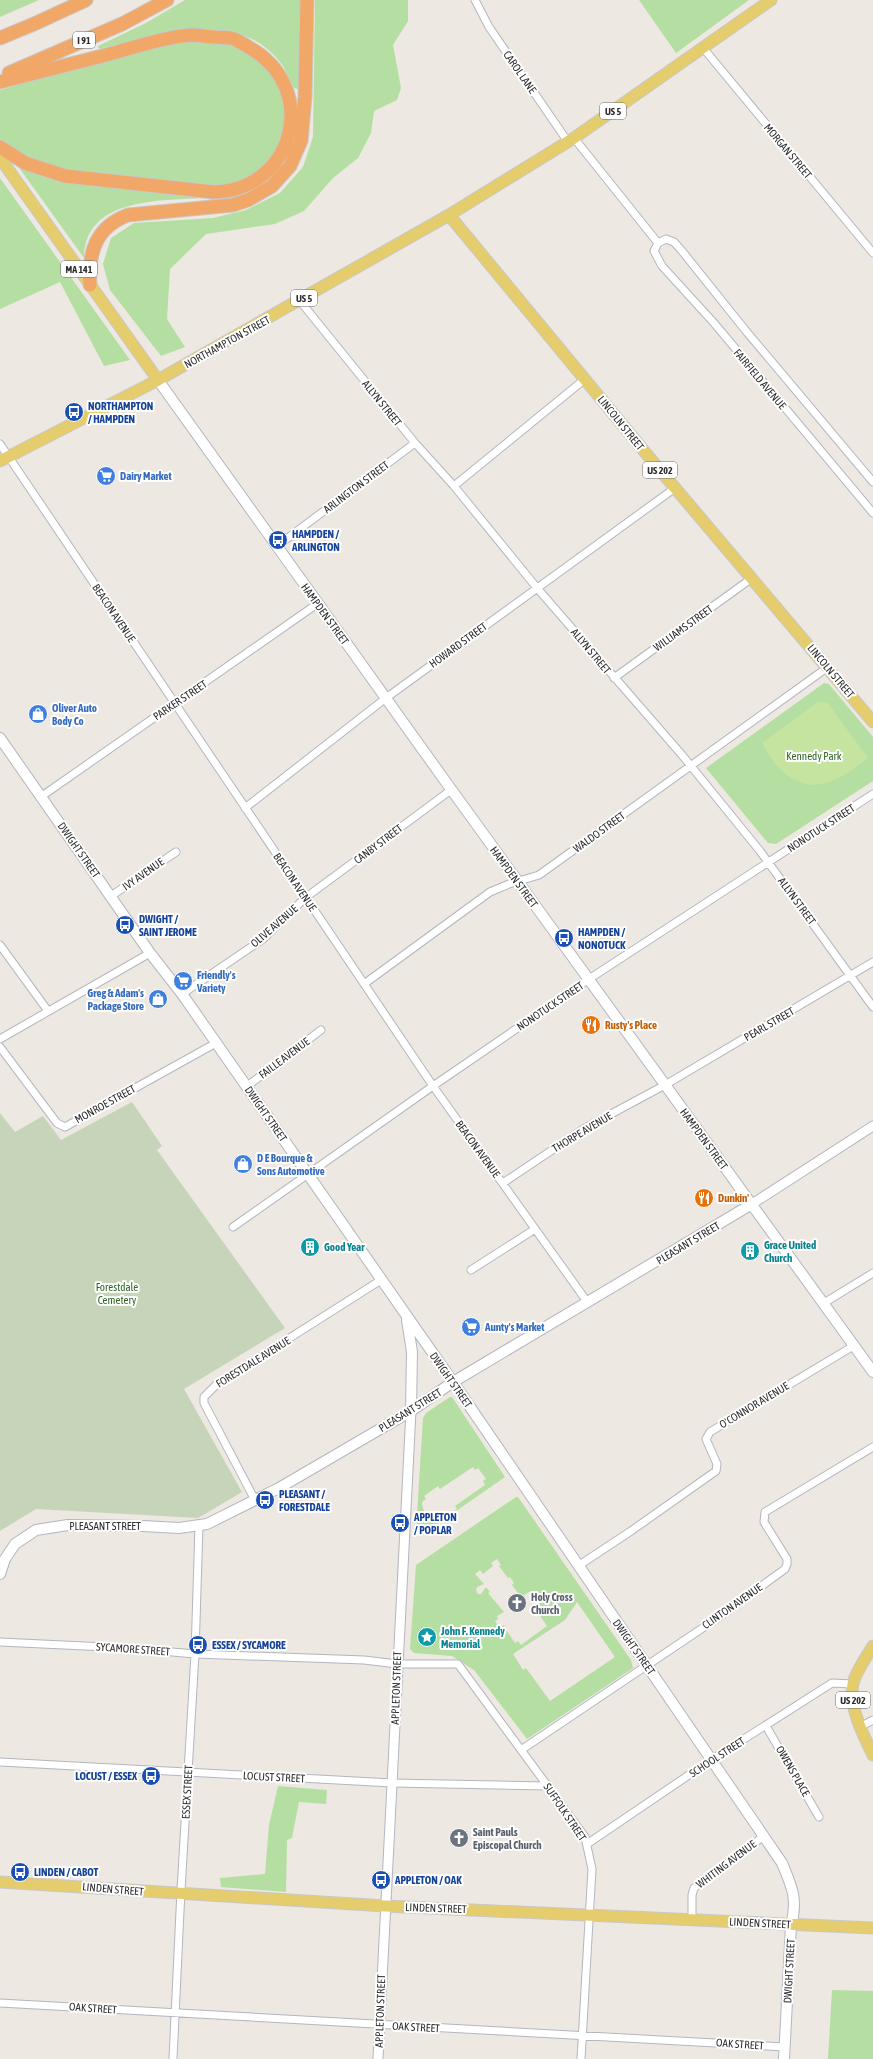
<svg xmlns="http://www.w3.org/2000/svg" width="873" height="2059" viewBox="0 0 873 2059" font-family="'Asap Condensed',sans-serif">
<style>
.green{fill:#b5dea2;fill-rule:evenodd}
.cemetery{fill:#c6d5b9}
.pitch{fill:#c5e49f}
.lines{fill:none;stroke-linecap:round;stroke-linejoin:round}
.minor-casing{stroke:#b4b6bf;stroke-width:9}
.tertiary-casing{stroke:#b4b6bf;stroke-width:11}
.secondary-casing{stroke:#b4b6bf;stroke-width:12}
.primary-casing{stroke:#c8c8c8;stroke-width:13}
.motorway-casing{stroke:#c8c8c8;stroke-width:15}
.minor{stroke:#fff;stroke-width:7}
.tertiary{stroke:#fff;stroke-width:9}
.secondary{stroke:#fff;stroke-width:10}
.primary{stroke:#e5cc6d;stroke-width:11}
.motorway{stroke:#f1a768;stroke-width:13}
.labels{text-anchor:middle;dominant-baseline:central;stroke-width:4;stroke-linejoin:round;paint-order:stroke}
.shield{fill:#fff;stroke:#6c6c6c;stroke-width:1}
.shield-label{font-size:10px;font-weight:bold;fill:#2d2d2d}
.street-label{font-size:11px;fill:#2d2d2d;stroke:#fff}
.transit-label{font-size:11px;font-weight:bold;fill:#164399;stroke:#fff;text-anchor:start}
.shop-label{font-size:11px;font-weight:bold;fill:#366cbe;stroke:#fff;text-anchor:start}
.park-label{font-size:11px;fill:#2e6522;stroke:#fff}
.food-label{font-size:11px;font-weight:bold;fill:#c56008;stroke:#fff;text-anchor:start}
.culture-label{font-size:11px;font-weight:bold;fill:#0d838f;stroke:#fff;text-anchor:start}
.worship-label{font-size:11px;font-weight:bold;fill:#5b616d;stroke:#fff;text-anchor:start}
</style>
<rect width="100%" height="100%" fill="#ede8e1"/>
<path class="green" d="M0 0H39L0 17Z
M185 0H301L300 85 297 89 294 88C290 81 287 73 283 66 240 5 158 35 99 49L98 46 146 23Z
M315 0H408V21L393 45 401 88 397 100 374 111 371 133 358 158 333 178 304 211 275 224 206 234 170 269 167 319 185 347 161 356 110 290 103 264 111 238 134 223 213 218 246 210 280 193 303 167 313 137Z
M639 0H749L676 53Z
M193 41 234 45 273 71 287 113 281 143 265 166 242 181 219 188 60 169 24 156 0 139V90L152 47Z
M15 162 199 197 201 198C158 201 85 198 84 258Z
M0 178 130 360 104 366 60 282 0 309Z
M824 683 829 684 873 737V781L776 844 768 843 706 768Z
M450 1397H452L505 1477 423 1534H419L416 1531 423 1418 426 1413ZM473 1467 475 1470 478 1468 486 1479 483 1481 485 1485 455 1506 457 1509 441 1520 439 1518 436 1520C427 1517 422 1511 422 1502L426 1499 424 1496 438 1486 440 1489Z
M516 1497H518L631 1660 633 1668 527 1739 474 1670 452 1656 414 1653 410 1649 416 1565ZM497 1559 501 1565 499 1566 508 1578 510 1577 514 1583 512 1585 521 1597 529 1592 540 1608 536 1610 547 1626 521 1645 518 1641 515 1643 503 1625 499 1627 495 1621 498 1619 497 1616 504 1612 488 1593 490 1592 486 1587 481 1594H478L476 1590 477 1587 484 1584 475 1574 480 1570 483 1574 493 1566 491 1563ZM577 1602 615 1657 550 1701 526 1668 523 1670 513 1654 565 1620Z
M278 1786 327 1790 326 1804 299 1802 292 1838 287 1840 286 1892 221 1887 220 1878 265 1874 269 1825Z
M832 1990 873 1991V2059H828Z"/>
<path class="cemetery" d="M132 1102 162 1146 157 1150 285 1328 184 1389 242 1492 198 1518 36 1509 0 1531V1113L15 1132 43 1116 61 1140Z"/>
<path class="pitch" d="M818 702 828 703 868 758C839 780 811 800 779 768 772 761 767 751 762 743Z"/>
<g class="lines">
<defs>
<path id="minor" d="M475 0 489 27 568 142
M704 49 873 253
M574 138 658 243
M300 301 415 443 454 486 537 588 682 755 760 851 873 1007
M0 444 433 1086 588 1303
M873 482 746 331 682 251 674 242 666 239 658 243 654 251 662 266 714 323 873 513
M454 486 585 379
M277 546 415 443
M614 678 752 578
M42 796 317 604
M245 808 386 698 675 488
M111 896 176 852
M0 945 48 1011
M364 984 490 892 509 884 539 875 828 667
M182 994 263 939 305 898 451 790
M0 1039 150 953
M0 1047 57 1123 65 1127 216 1043
M246 1087 321 1030
M503 1183 585 1128 665 1085 873 962
M233 1227 433 1086 589 979 873 794
M471 1270 535 1229
M824 1303 873 1273
M255 1500 204 1403V1397L217 1384 381 1280
M578 1566 631 1531 716 1471 717 1464 706 1439 710 1432 855 1345
M0 1642 127 1648 195 1654 364 1660 397 1664H458L585 1837 592 1869 581 2059
M766 1726 819 1817
M860 1727 873 1720
M521 1750 716 1619 785 1569 787 1564V1559L764 1522 765 1512 873 1447
M0 1762 392 1783 549 1786
M587 1844 711 1760 832 1683 853 1684
M692 1919V1895L694 1888 764 1836
M0 2003 785 2047
M173 2059 181 1890 195 1654 199 1525"/>
<path id="tertiary" d="M752 1204 873 1126
M378 2059 411 1411"/>
<path id="secondary" d="M158 380 448 785 873 1372
M0 738 150 953 182 994 453 1382 782 1863C792 1887 798 1899 791 1925L784 2059
M407 1320 412 1352 411 1411
M0 1574 5 1559 15 1544 36 1530 68 1525 143 1526 179 1528 207 1524 279 1488 411 1411 453 1382 752 1204"/>
<path id="primary" d="M0 158 158 380
M449 215 654 463 873 722
M0 461 158 380 449 215 574 138 771 0
M873 1646C867 1656 855 1673 853 1684 848 1705 864 1737 873 1755
M0 1882 385 1906 873 1928"/>
<path id="motorway" d="M0 38 34 24 86 0
M9 73 122 24 167 0
M0 82C35 73 71 64 106 55 133 48 163 37 192 35 199 35 208 37 216 37 221 38 229 37 234 39 239 41 245 45 250 48 321 89 294 191 213 192L65 176 25 163 0 147
M90 285C88 252 96 227 128 215L233 205 248 200 272 186 290 166 301 141 305 97 307 0"/>
</defs>
<use href="#minor" class="minor-casing"/>
<use href="#tertiary" class="tertiary-casing"/>
<use href="#secondary" class="secondary-casing"/>
<use href="#primary" class="primary-casing"/>
<use href="#motorway" class="motorway-casing"/>
<use href="#minor" class="minor"/>
<use href="#tertiary" class="tertiary"/>
<use href="#secondary" class="secondary"/>
<use href="#primary" class="primary"/>
<use href="#motorway" class="motorway"/>
</g>
<defs>
<symbol id="bus-disc" viewBox="-11 -11 22 22"><circle r="9.5" fill="#1a4fb4" stroke="#fff"/><path d="M-5-6H5V4H4V6H2V4H-2V6H-4V4H-5ZM-3.5-4V0h7V-4ZM-3.5 1.2v1.5H-2V1.2ZM2 1.2v1.5H3.5V1.2Z" fill="#fff"/></symbol>
<symbol id="supermarket-disc" viewBox="-11 -11 22 22"><circle r="9.5" fill="#3f7fe0" stroke="#fff"/><path d="M-6-5.5h2.5l.6 2H6L4.5 2H-2.5L-4.4-4H-6ZM-1.5 3.2a1.3 1.3 0 1 0 .1 0ZM3 3.2a1.3 1.3 0 1 0 .1 0Z" fill="#fff"/></symbol>
<symbol id="shop-disc" viewBox="-11 -11 22 22"><circle r="9.5" fill="#3f7fe0" stroke="#fff"/><path d="M-5-2.5h2.3a2.7 3.5 0 0 1 5.4 0H5L5.5 6h-11ZM-1.5-2.5h3a1.5 2.3 0 0 0-3 0Z" fill="#fff"/></symbol>
<symbol id="restaurant-disc" viewBox="-11 -11 22 22"><circle r="9.5" fill="#e8710a" stroke="#fff"/><path d="M-5-6h1v4h1v-4h1v4h1v-4h1v5L-1.5 .5V6h-2V.5L-5-1ZM5-6V6H3V1.5H1.5Q1.5-4 5-6Z" fill="#fff"/></symbol>
<symbol id="building-disc" viewBox="-11 -11 22 22"><circle r="9.5" fill="#0f9aa8" stroke="#fff"/><path d="M-4-6H4V6H1V3H-1V6H-4ZM-2.5-4.3h1.7v1.8h-1.7ZM.8-4.3h1.7v1.8H.8ZM-2.5-1h1.7V.8h-1.7ZM.8-1h1.7V.8H.8Z" fill="#fff"/></symbol>
<symbol id="church-disc" viewBox="-11 -11 22 22"><circle r="9.5" fill="#6b7280" stroke="#fff"/><path d="M-1.2-6h2.4v3.5h3.3v2.4h-3.3V6h-2.4V-.1h-3.3v-2.4h3.3Z" fill="#fff"/></symbol>
<symbol id="sight-disc" viewBox="-11 -11 22 22"><circle r="9.5" fill="#0f9aa8" stroke="#fff"/><path d="M0-6L1.8-2.2L6-1.7L2.9 1.2L3.7 5.4L0 3.3L-3.7 5.4L-2.9 1.2L-6-1.7L-1.8-2.2Z" fill="#fff"/></symbol>
</defs>
<g fill-rule="evenodd">
<use href="#bus-disc" x="63" y="401" width="22" height="22"/>
<use href="#supermarket-disc" x="95" y="465" width="22" height="22"/>
<use href="#bus-disc" x="267" y="529" width="22" height="22"/>
<use href="#shop-disc" x="27" y="703" width="22" height="22"/>
<use href="#bus-disc" x="114" y="914" width="22" height="22"/>
<use href="#bus-disc" x="553" y="927" width="22" height="22"/>
<use href="#supermarket-disc" x="172" y="970" width="22" height="22"/>
<use href="#shop-disc" x="147" y="988" width="22" height="22"/>
<use href="#restaurant-disc" x="580" y="1014" width="22" height="22"/>
<use href="#shop-disc" x="232" y="1153" width="22" height="22"/>
<use href="#restaurant-disc" x="693" y="1187" width="22" height="22"/>
<use href="#building-disc" x="299" y="1236" width="22" height="22"/>
<use href="#building-disc" x="739" y="1240" width="22" height="22"/>
<use href="#supermarket-disc" x="460" y="1316" width="22" height="22"/>
<use href="#bus-disc" x="254" y="1489" width="22" height="22"/>
<use href="#bus-disc" x="389" y="1512" width="22" height="22"/>
<use href="#church-disc" x="506" y="1592" width="22" height="22"/>
<use href="#sight-disc" x="416" y="1626" width="22" height="22"/>
<use href="#bus-disc" x="187" y="1634" width="22" height="22"/>
<use href="#bus-disc" x="140" y="1765" width="22" height="22"/>
<use href="#church-disc" x="448" y="1827" width="22" height="22"/>
<use href="#bus-disc" x="9" y="1861" width="22" height="22"/>
<use href="#bus-disc" x="370" y="1869" width="22" height="22"/>
</g>
<g class="labels">
<g class="shield">
<rect x="73" y="32" width="22" height="16" rx="3"/>
<rect x="600" y="103" width="26" height="16" rx="3"/>
<rect x="61" y="261" width="36" height="16" rx="3"/>
<rect x="291" y="290" width="26" height="16" rx="3"/>
<rect x="643" y="462" width="34" height="16" rx="3"/>
<rect x="836" y="1692" width="34" height="16" rx="3"/>
</g>
<g class="shield-label">
<text x="84" y="40">I 91</text>
<text x="613" y="111">US 5</text>
<text x="79" y="269">MA 141</text>
<text x="304" y="298">US 5</text>
<text x="660" y="470">US 202</text>
<text x="853" y="1700">US 202</text>
</g>
<g class="street-label">
<text transform="translate(520 72) rotate(55)">CAROL LANE</text>
<text transform="translate(788 151) rotate(50)">MORGAN STREET</text>
<text transform="translate(227 342) rotate(-29)">NORTHAMPTON STREET</text>
<text transform="translate(760 379) rotate(50)">FAIRFIELD AVENUE</text>
<text transform="translate(382 403) rotate(51)">ALLYN STREET</text>
<text transform="translate(621 423) rotate(51)">LINCOLN STREET</text>
<text transform="translate(356 487) rotate(-37)">ARLINGTON STREET</text>
<text transform="translate(114 613) rotate(56)">BEACON AVENUE</text>
<text transform="translate(325 614) rotate(54)">HAMPDEN STREET</text>
<text transform="translate(683 628) rotate(-36)">WILLIAMS STREET</text>
<text transform="translate(458 645) rotate(-36)">HOWARD STREET</text>
<text transform="translate(591 651) rotate(50)">ALLYN STREET</text>
<text transform="translate(831 671) rotate(50)">LINCOLN STREET</text>
<text transform="translate(180 700) rotate(-34)">PARKER STREET</text>
<text transform="translate(821 828) rotate(-33)">NONOTUCK STREET</text>
<text transform="translate(599 832) rotate(-36)">WALDO STREET</text>
<text transform="translate(378 844) rotate(-37)">CANBY STREET</text>
<text transform="translate(79 850) rotate(55)">DWIGHT STREET</text>
<text transform="translate(143 874) rotate(-35)">IVY AVENUE</text>
<text transform="translate(514 877) rotate(54)">HAMPDEN STREET</text>
<text transform="translate(295 882) rotate(56)">BEACON AVENUE</text>
<text transform="translate(797 901) rotate(54)">ALLYN STREET</text>
<text transform="translate(274 926) rotate(-41)">OLIVE AVENUE</text>
<text transform="translate(550 1006) rotate(-34)">NONOTUCK STREET</text>
<text transform="translate(769 1024) rotate(-30)">PEARL STREET</text>
<text transform="translate(284 1058) rotate(-37)">FAILLE AVENUE</text>
<text transform="translate(105 1104) rotate(-29)">MONROE STREET</text>
<text transform="translate(266 1114) rotate(55)">DWIGHT STREET</text>
<text transform="translate(582 1132) rotate(-31)">THORPE AVENUE</text>
<text transform="translate(704 1139) rotate(54)">HAMPDEN STREET</text>
<text transform="translate(478 1149) rotate(54)">BEACON AVENUE</text>
<text transform="translate(688 1243) rotate(-31)">PLEASANT STREET</text>
<text transform="translate(253 1362) rotate(-32)">FORESTDALE AVENUE</text>
<text transform="translate(451 1380) rotate(55)">DWIGHT STREET</text>
<text transform="translate(754 1405) rotate(-31)">O'CONNOR AVENUE</text>
<text transform="translate(410 1410) rotate(-32)">PLEASANT STREET</text>
<text x="105" y="1526">PLEASANT STREET</text>
<text transform="translate(732 1606) rotate(-35)">CLINTON AVENUE</text>
<text transform="translate(634 1647) rotate(55)">DWIGHT STREET</text>
<text transform="translate(133 1649) rotate(4)">SYCAMORE STREET</text>
<text transform="translate(396 1688) rotate(-88)">APPLETON STREET</text>
<text transform="translate(717 1757) rotate(-33)">SCHOOL STREET</text>
<text transform="translate(793 1771) rotate(60)">OWENS PLACE</text>
<text transform="translate(274 1777) rotate(3)">LOCUST STREET</text>
<text transform="translate(187 1792) rotate(-87)">ESSEX STREET</text>
<text transform="translate(565 1812) rotate(56)">SUFFOLK STREET</text>
<text transform="translate(726 1864) rotate(-37)">WHITING AVENUE</text>
<text transform="translate(113 1889) rotate(5)">LINDEN STREET</text>
<text transform="translate(436 1908) rotate(2)">LINDEN STREET</text>
<text transform="translate(760 1923) rotate(3)">LINDEN STREET</text>
<text transform="translate(789 1971) rotate(-87)">DWIGHT STREET</text>
<text transform="translate(93 2008) rotate(4)">OAK STREET</text>
<text transform="translate(380 2011) rotate(-88)">APPLETON STREET</text>
<text transform="translate(416 2027) rotate(3)">OAK STREET</text>
<text transform="translate(740 2044) rotate(4)">OAK STREET</text>
</g>
<g class="transit-label">
<text x="88" y="406">NORTHAMPTON<tspan x="88" dy="13">/ HAMPDEN</tspan></text>
<text x="292" y="534">HAMPDEN /<tspan x="292" dy="13">ARLINGTON</tspan></text>
<text x="139" y="919">DWIGHT /<tspan x="139" dy="13">SAINT JEROME</tspan></text>
<text x="578" y="932">HAMPDEN /<tspan x="578" dy="13">NONOTUCK</tspan></text>
<text x="279" y="1494">PLEASANT /<tspan x="279" dy="13">FORESTDALE</tspan></text>
<text x="414" y="1517">APPLETON<tspan x="414" dy="13">/ POPLAR</tspan></text>
<text x="212" y="1645">ESSEX / SYCAMORE</text>
<text x="137" y="1776" text-anchor="end">LOCUST / ESSEX</text>
<text x="34" y="1872">LINDEN / CABOT</text>
<text x="395" y="1880">APPLETON / OAK</text>
</g>
<g class="shop-label">
<text x="120" y="476">Dairy Market</text>
<text x="52" y="708">Oliver Auto<tspan x="52" dy="13">Body Co</tspan></text>
<text x="197" y="975">Friendly's<tspan x="197" dy="13">Variety</tspan></text>
<text x="144" y="993" text-anchor="end">Greg &amp; Adam's<tspan x="144" dy="13">Package Store</tspan></text>
<text x="257" y="1158">D E Bourque &amp;<tspan x="257" dy="13">Sons Automotive</tspan></text>
<text x="485" y="1327">Aunty's Market</text>
</g>
<g class="park-label">
<text x="814" y="756">Kennedy Park</text>
<text x="117" y="1287">Forestdale<tspan x="117" dy="13">Cemetery</tspan></text>
</g>
<g class="food-label">
<text x="605" y="1025">Rusty's Place</text>
<text x="718" y="1198">Dunkin'</text>
</g>
<g class="culture-label">
<text x="764" y="1245">Grace United<tspan x="764" dy="13">Church</tspan></text>
<text x="324" y="1247">Good Year</text>
<text x="441" y="1631">John F. Kennedy<tspan x="441" dy="13">Memorial</tspan></text>
</g>
<g class="worship-label">
<text x="531" y="1597">Holy Cross<tspan x="531" dy="13">Church</tspan></text>
<text x="473" y="1832">Saint Pauls<tspan x="473" dy="13">Episcopal Church</tspan></text>
</g>
</g>
</svg>
